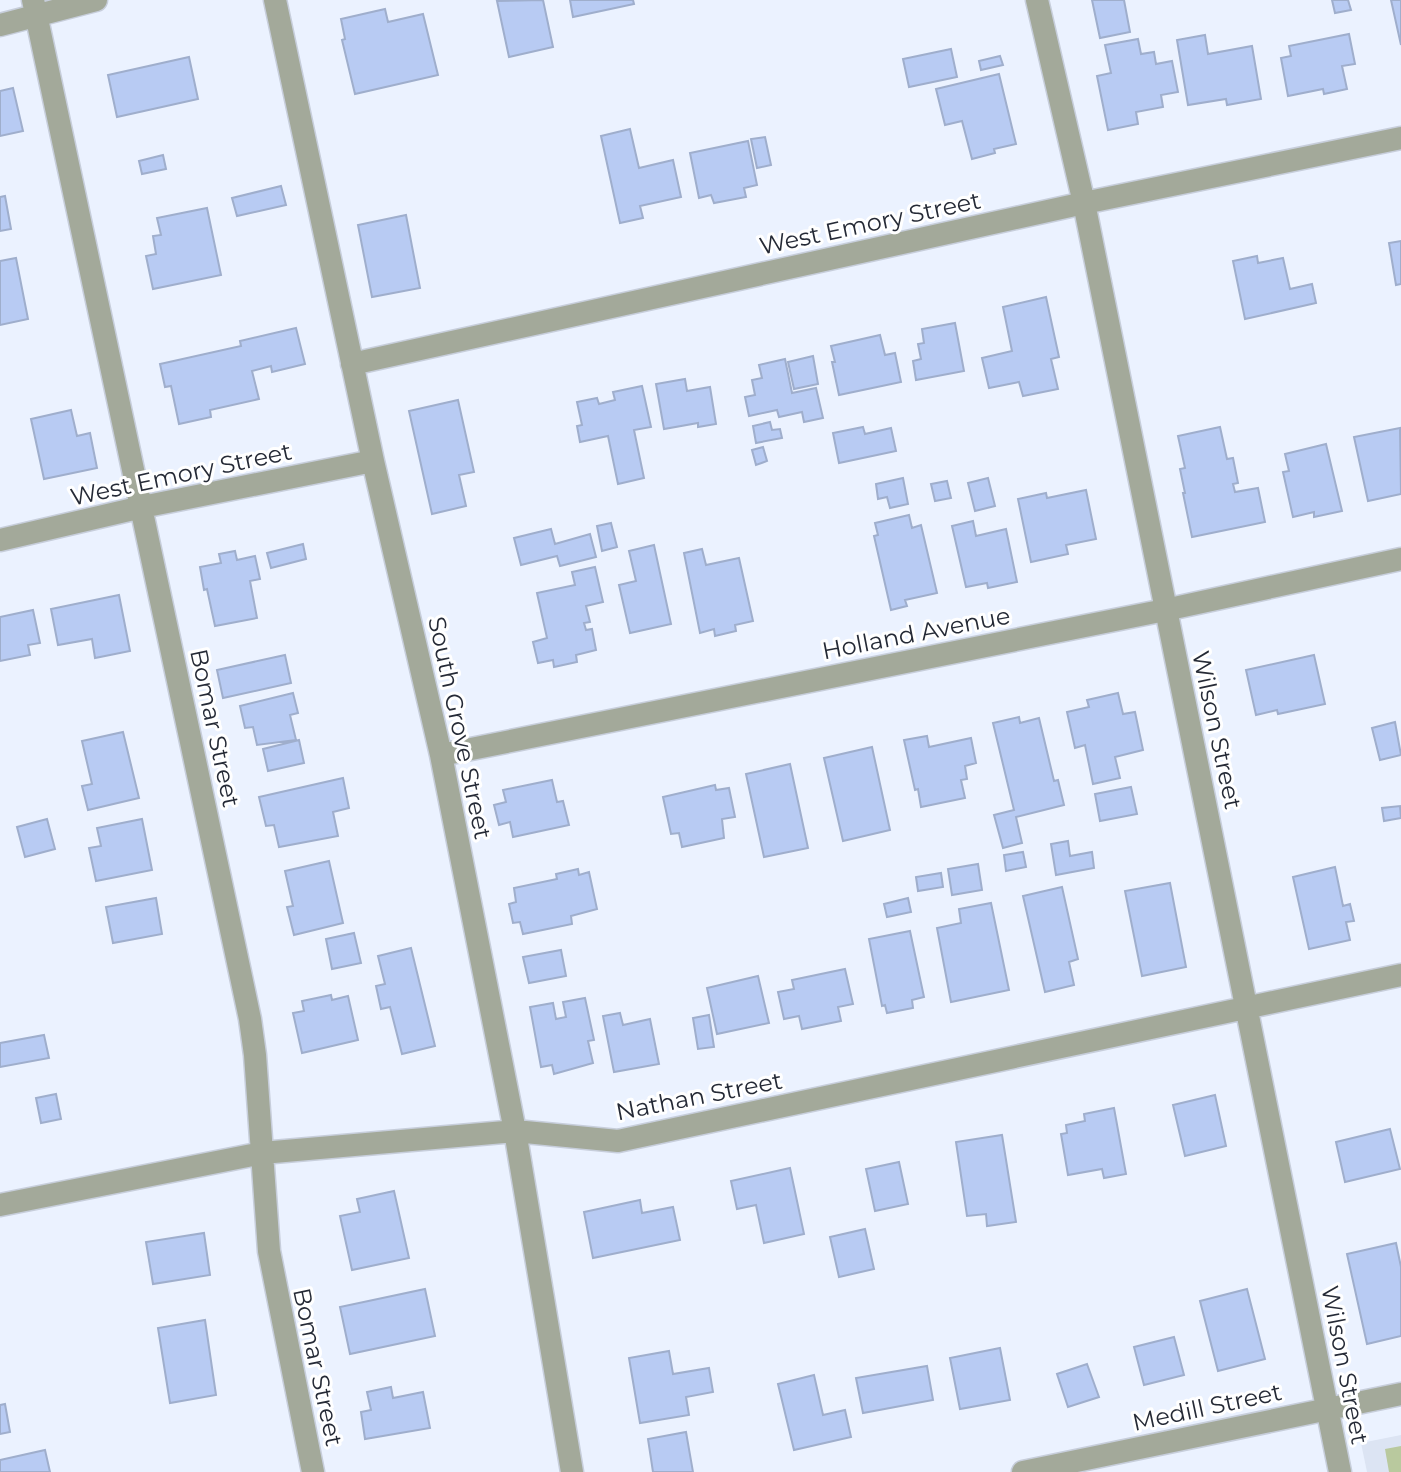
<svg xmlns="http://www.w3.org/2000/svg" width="1401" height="1472" viewBox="0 0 1401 1472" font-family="Montserrat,sans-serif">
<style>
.built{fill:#dce4f3}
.green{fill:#b9c99e}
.building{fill:#b8cbf3;stroke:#9faecc;stroke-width:2}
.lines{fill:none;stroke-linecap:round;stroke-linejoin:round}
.minor-casing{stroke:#c7cedb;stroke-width:25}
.minor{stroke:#a3a99a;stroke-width:22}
.labels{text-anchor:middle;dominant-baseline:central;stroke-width:6;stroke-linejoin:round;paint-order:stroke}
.street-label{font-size:24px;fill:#252a36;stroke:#fff}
</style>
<rect width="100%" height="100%" fill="#ebf2ff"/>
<path class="built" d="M1401 1435V1472H1367L1361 1443Z"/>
<path class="green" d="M1401 1446V1472H1389L1385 1449Z"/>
<path class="building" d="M543 0 553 47 509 57 497 1Z
M570 0H633L634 4 573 17Z
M1092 0H1124L1130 32 1100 38Z
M1332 0H1348L1351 10 1335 13Z
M1391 0H1401V45Z
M385 9 388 22 423 14 438 75 355 94 342 40 345 39 341 19Z
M1349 34 1355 64 1342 66 1347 89 1324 94 1323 89 1288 96 1281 58 1291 56 1289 46Z
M1205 35 1208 54 1252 46 1261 99 1227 105 1226 99 1188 105 1177 40Z
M1138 39 1141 54 1154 52 1156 64 1172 61 1178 92 1161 95 1163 107 1136 112 1138 124 1108 130 1097 76 1111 73 1105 45Z
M951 49 957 77 909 87 903 59Z
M1000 56 1003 65 981 70 979 61Z
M189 57 198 99 117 117 108 75Z
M999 74 1016 144 994 149 995 153 972 159 962 121 945 125 936 89Z
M13 88 23 131 0 136V91Z
M630 129 639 168 673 160 681 197 640 206 643 218 620 223 601 136Z
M765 137 771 165 757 168 751 139Z
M748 141 757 185 744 188 746 197 714 203 711 195 699 198 690 153Z
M163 155 166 169 142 174 139 161Z
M281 186 286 205 237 216 232 198Z
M5 196 11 229 0 231V197Z
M207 208 221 275 153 289 146 256 156 254 153 236 161 235 157 218Z
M406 215 420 288 372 297 358 225Z
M1401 241V284L1396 285 1389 243Z
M1257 256 1258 263 1283 258 1290 289 1312 284 1316 303 1245 319 1233 261Z
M16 258 28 319 0 325V261Z
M1046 297 1059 357 1051 359 1058 389 1023 396 1019 382 989 388 982 358 1012 351 1003 307Z
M955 323 964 371 916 380 913 361 921 359 918 344 924 343 922 329Z
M296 328 305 364 272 372 271 366 252 371 259 399 210 410 211 417 179 424 171 386 165 387 160 364 241 346 240 341Z
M880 335 885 355 895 353 901 382 839 395 832 362H835L831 346Z
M813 356 818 384 794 389 788 362Z
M785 359 792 393 816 388 823 418 804 422 802 412 779 417 777 410 749 416 745 397 755 395 752 380 762 378 759 365Z
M685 379 687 391 710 387 716 424 698 427V423L664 429 656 384Z
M642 386 651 427 634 430 644 478 618 484 608 436 580 442 577 426 582 425 577 402 597 398 599 404 615 400 613 392Z
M458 400 474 472 459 475 466 506 432 514 409 411Z
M71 410 77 436 90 433 97 468 44 479 31 419Z
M770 422 772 430 780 429 782 438 756 443 753 426Z
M863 427 865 434 891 428 896 451 839 463 833 433Z
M1220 427 1227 459 1233 458 1238 483 1233 484 1235 492 1258 488 1265 522 1192 537 1183 493H1185L1180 469 1185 468 1178 436Z
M1400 428 1401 494 1368 501 1354 437Z
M1326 444 1342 511 1314 517V512L1293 517 1283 472 1289 471 1285 454Z
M763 447 767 461 756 465 752 450Z
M903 478 908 504 890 508 887 497 878 499 876 484Z
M988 478 995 506 975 511 968 483Z
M947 481 951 498 935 501 931 484Z
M1086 490 1096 539 1066 545 1068 554 1031 562 1018 499 1046 493 1047 498Z
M909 515 912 528 921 525 937 593 905 600 907 606 891 610 874 536 878 535 875 523Z
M973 521 976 536 1006 529 1017 582 988 588 987 583 966 587 952 526Z
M611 523 617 547 602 551 597 526Z
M551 529 555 544 590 534 596 557 560 566 557 556 521 565 514 538Z
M303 544 306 559 271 568 267 553Z
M654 545 671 624 630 633 619 585 636 581 629 551Z
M702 549 706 565 739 558 753 621 735 625 736 631 715 636 714 629 700 633 684 553Z
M235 551 237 560 255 556 260 579 250 581 257 618 215 626 207 589 204 590 200 567 221 563 219 554Z
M595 567 603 602 586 606 590 622 584 623 586 630 592 629 596 650 576 655 577 662 554 667 553 660 538 663 533 642 547 638 537 593 575 585 572 572Z
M119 595 130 651 95 658 92 639 58 645 51 609Z
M33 610 40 643 28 645 30 655 0 661V617Z
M285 655 291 683 223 698 217 670Z
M1314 655 1325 704 1278 714 1277 710 1256 715 1246 670Z
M293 693 298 713 290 715 296 740 257 745 253 727 245 728 240 706Z
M1118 693 1123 714 1135 712 1143 750 1115 757 1120 778 1093 784 1085 745 1075 748 1067 712 1089 707 1087 700Z
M1019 717 1020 723 1039 718 1054 781 1058 780 1064 805 1016 817 1022 843 1003 848 994 815 1014 810 993 723Z
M1395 722 1401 755 1380 760 1372 728Z
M123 732 139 798 88 810 82 786 92 784 82 741Z
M927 736 929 747 971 738 976 763 965 766 967 779 961 780 965 798 921 807 918 789 915 790 904 740Z
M299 740 304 763 268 771 263 749Z
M872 747 890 830 843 841 824 758Z
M790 764 808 848 764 857 746 774Z
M343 778 349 808 333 812 338 836 279 847 274 825 266 826 259 797Z
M552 780 557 802 563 801 569 825 513 837 510 822 499 825 494 805 506 802 503 790Z
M715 785 716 790 729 788 735 817 722 819 724 838 682 847 679 833 671 834 663 797Z
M1131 787 1137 814 1100 821 1095 794Z
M1400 806 1401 818 1384 821 1382 808Z
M47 819 55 849 25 857 17 827Z
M142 819 152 870 96 881 89 848 101 846 97 828Z
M1068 841 1070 856 1092 852 1094 868 1056 875 1051 844Z
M1023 852 1026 867 1006 871 1004 855Z
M329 861 343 923 294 935 287 907 293 906 285 871Z
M978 864 982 890 952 895 948 869Z
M1335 867 1343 906 1350 904 1354 921 1346 922 1350 940 1309 949 1293 877Z
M578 869 579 875 589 872 597 909 571 916 572 924 523 934 520 922 513 923 509 904 516 902 514 888 557 879 556 874Z
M941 873 943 887 918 891 916 877Z
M1170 883 1186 967 1142 976 1125 891Z
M1062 887 1078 959 1069 962 1074 985 1045 992 1023 896Z
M156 898 162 934 113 943 106 907Z
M908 898 911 912 887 917 884 904Z
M991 903 1009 990 951 1002 937 928 961 923 959 909Z
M910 931 924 997 912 1000 913 1008 887 1013 885 1005 882 1006 869 939Z
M354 933 361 963 332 969 326 939Z
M411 948 435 1046 402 1054 390 1007 381 1009 376 986 385 984 378 956Z
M561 950 566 976 529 983 523 957Z
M845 969 853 1004 838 1007 841 1021 802 1029 799 1016 784 1019 778 992 794 989 792 980Z
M758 976 769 1023 717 1034 707 988Z
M331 995 332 1000 348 996 358 1040 302 1053 293 1013 304 1011 302 1001Z
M585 998 594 1040 588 1041 593 1063 554 1074 552 1065 541 1067 530 1007 553 1003 556 1019 566 1017 563 1002Z
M620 1013 623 1025 650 1019 659 1064 614 1072 603 1016Z
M709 1015 714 1047 698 1049 693 1018Z
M44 1035 49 1058 0 1067V1043Z
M56 1094 61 1119 41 1123 36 1098Z
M1215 1095 1226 1146 1185 1156 1173 1105Z
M1114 1108 1126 1174 1104 1178 1102 1169 1068 1175 1061 1134 1067 1133 1066 1125 1085 1121 1084 1114Z
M1390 1129 1400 1169 1345 1182 1336 1142Z
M1002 1135 1016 1222 987 1226 986 1214 967 1216 956 1142Z
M899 1162 908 1204 875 1211 866 1169Z
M790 1168 804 1234 764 1243 756 1205 737 1209 731 1181Z
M394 1191 409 1258 352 1270 340 1216 360 1212 357 1199Z
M640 1200 642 1213 673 1207 680 1240 593 1258 584 1212Z
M865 1229 874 1269 839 1277 830 1237Z
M204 1233 210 1275 153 1284 146 1242Z
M1396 1243 1401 1267V1336L1367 1344 1347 1254Z
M425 1289 435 1336 350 1354 340 1307Z
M1247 1289 1265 1359 1218 1371 1200 1301Z
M205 1320 216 1395 170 1403 158 1328Z
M1174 1337 1184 1375 1144 1385 1134 1347Z
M1000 1348 1010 1400 960 1409 950 1358Z
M669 1351 673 1374 709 1368 713 1392 686 1397 689 1415 640 1423 629 1358Z
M1087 1364 1099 1397 1068 1407 1057 1374Z
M927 1366 933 1400 863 1413 856 1378Z
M814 1375 823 1415 845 1410 851 1437 794 1450 778 1384Z
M391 1387 393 1398 423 1392 430 1428 365 1439 361 1412 371 1410 367 1392Z
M5 1404 10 1432 0 1434V1405Z
M686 1432 693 1472H653L648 1439Z
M45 1450 50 1472H0V1460Z"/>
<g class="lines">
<defs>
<path id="minor" d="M33 0 250 1019 255 1055 269 1251 313 1472
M275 0 373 461 441 755 515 1131 572 1472
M1037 0 1084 203 1340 1472
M0 25 96 0
M352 364 1084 203 1401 138
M0 540 142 507 373 461
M441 755 1165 610 1401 559
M0 1205 262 1153 515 1131 618 1141 1401 975
M1023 1472 1401 1394"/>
</defs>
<use href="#minor" class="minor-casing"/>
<use href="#minor" class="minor"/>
</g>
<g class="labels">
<g class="street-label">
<text transform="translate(870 223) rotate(-12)">West Emory Street</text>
<text transform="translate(181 474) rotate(-12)">West Emory Street</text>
<text transform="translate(916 633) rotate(-11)">Holland Avenue</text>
<text transform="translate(215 728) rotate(78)">Bomar Street</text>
<text transform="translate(460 728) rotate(78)">South Grove Street</text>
<text transform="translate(1217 730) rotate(78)">Wilson Street</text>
<text transform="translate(699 1096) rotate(-11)">Nathan Street</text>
<text transform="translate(1345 1365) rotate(79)">Wilson Street</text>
<text transform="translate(318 1367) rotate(78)">Bomar Street</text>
<text transform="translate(1207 1407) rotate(-12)">Medill Street</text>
</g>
</g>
</svg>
